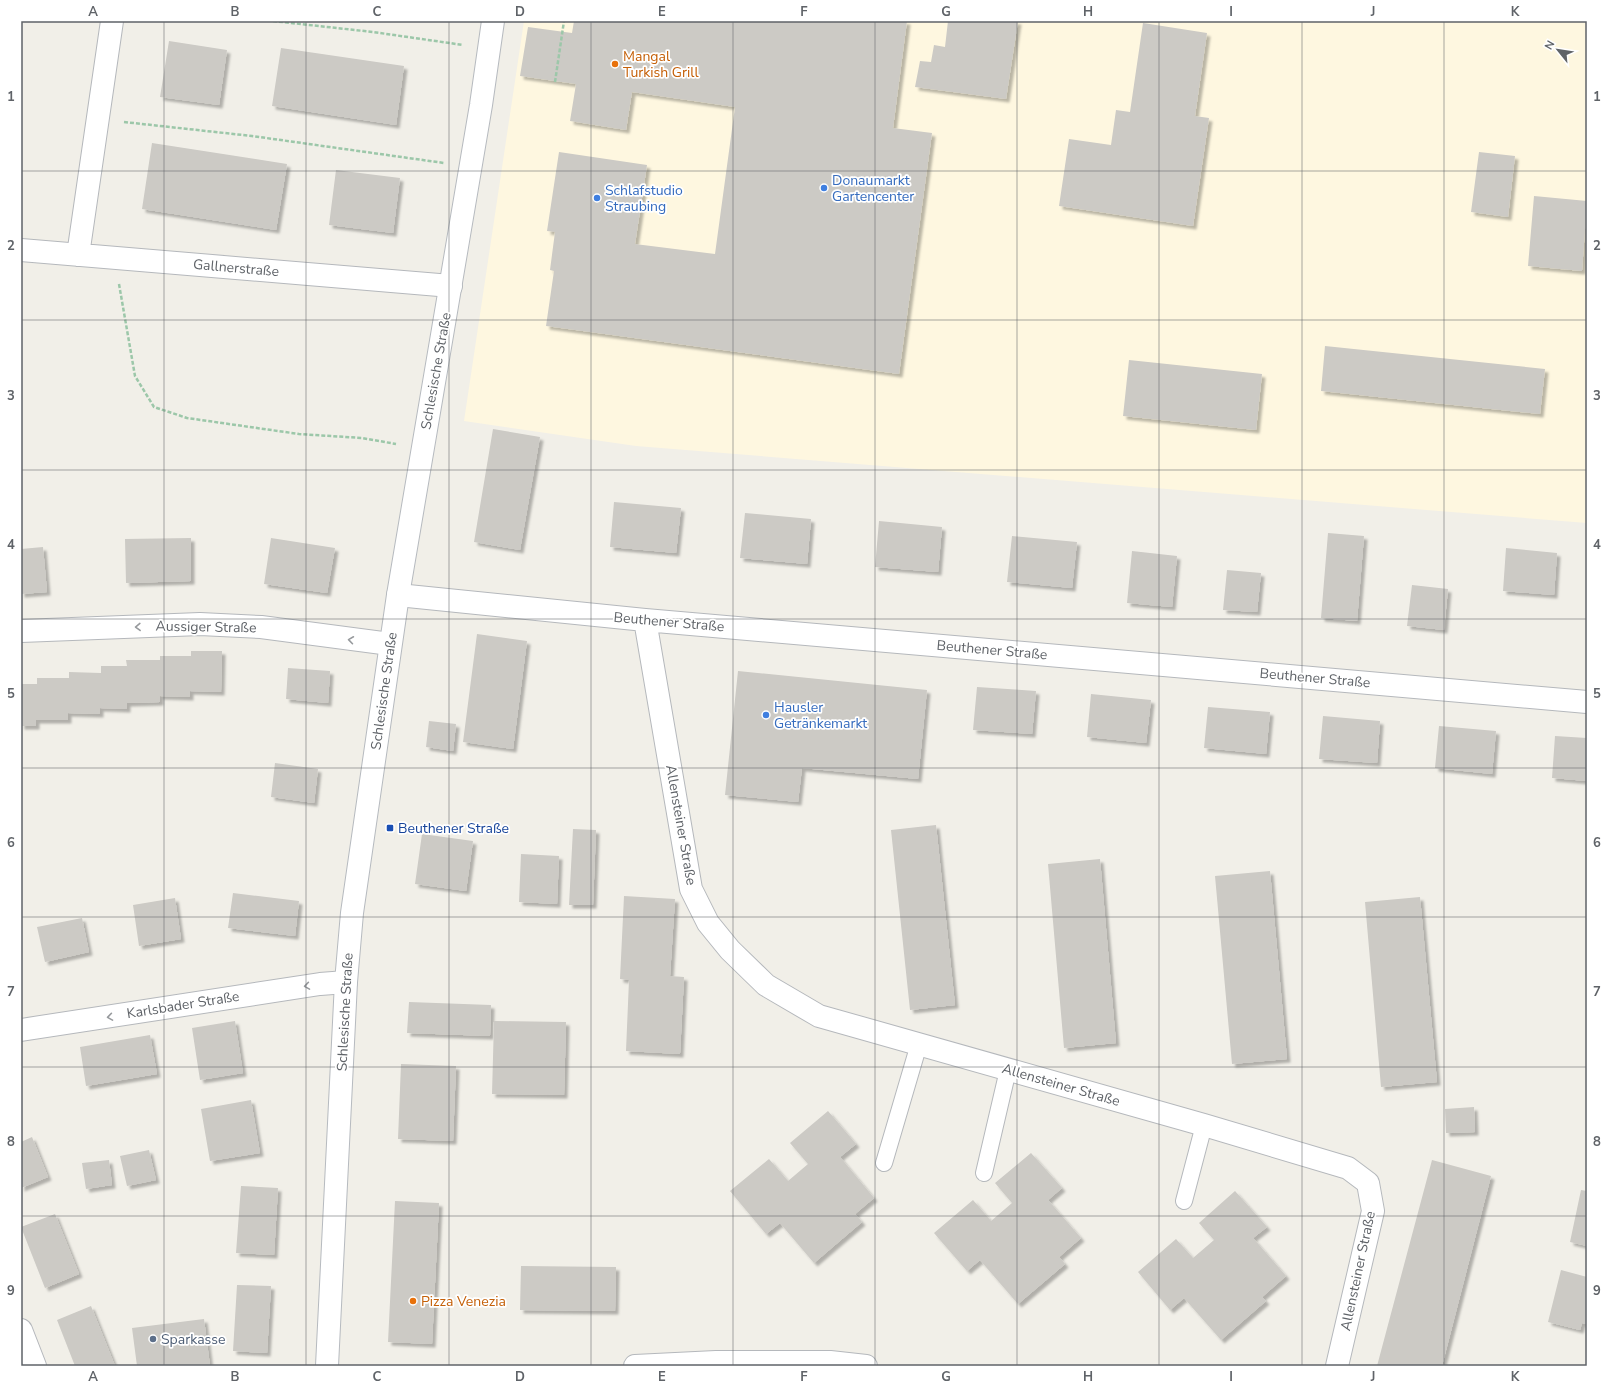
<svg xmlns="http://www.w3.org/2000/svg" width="1608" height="1387" viewBox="0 0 1608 1387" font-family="'Nunito Sans',sans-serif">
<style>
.commercial{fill:#fef7e0}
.building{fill:#cccac5;filter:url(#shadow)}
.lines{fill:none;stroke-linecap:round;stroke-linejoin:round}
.lane-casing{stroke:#b5b8bc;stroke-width:18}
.street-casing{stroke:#b5b8bc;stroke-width:24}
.secondary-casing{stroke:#b6babf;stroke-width:24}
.path{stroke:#9cc7a9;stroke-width:2.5;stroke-dasharray:4 2;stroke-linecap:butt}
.lane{stroke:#fff;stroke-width:16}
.street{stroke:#fff;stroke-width:22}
.secondary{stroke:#fff;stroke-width:22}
.oneway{stroke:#979a9d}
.grid{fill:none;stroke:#5f6368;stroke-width:1;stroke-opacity:0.55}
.food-dot{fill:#e8710a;stroke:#fff;stroke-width:1.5}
.shop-dot{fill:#3f7fe0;stroke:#fff;stroke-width:1.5}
.transit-dot{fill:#1a4fb4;stroke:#fff;stroke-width:1.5}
.service-dot{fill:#5c6f8a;stroke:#fff;stroke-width:1.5}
.labels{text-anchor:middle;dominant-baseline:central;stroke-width:3.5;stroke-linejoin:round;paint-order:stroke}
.food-label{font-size:14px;fill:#c56008;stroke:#fff;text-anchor:start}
.shop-label{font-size:14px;fill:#366cbe;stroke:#fff;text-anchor:start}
.street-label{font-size:14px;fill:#5f6368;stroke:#fff}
.transit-label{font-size:14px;fill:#164399;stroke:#fff;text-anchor:start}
.service-label{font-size:14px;fill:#4e5e75;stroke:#fff;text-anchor:start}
.neatline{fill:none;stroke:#5f6368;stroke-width:1.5}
.grid-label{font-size:13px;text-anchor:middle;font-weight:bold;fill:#5f6368}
</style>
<defs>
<filter id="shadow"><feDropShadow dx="3.5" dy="3.5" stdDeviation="1" flood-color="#0004"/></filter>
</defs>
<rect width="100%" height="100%" fill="#f1efe8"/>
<path class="commercial" d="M524 21H1587V523L636 446 464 421Z"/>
<path class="building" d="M574 21H907L893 128 932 133 899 374 546 326 554 271 550 270 555 232 547 231 559 152 647 165 635 244 715 254 735 107 632 92 626 130 570 121 576 84 520 76 528 27 572 33Z
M948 21H1018L1006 99 915 87 920 61 931 62 934 45 945 47Z
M1143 23 1207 33 1195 116 1209 118 1193 226 1059 206 1069 139 1111 145 1116 110 1130 112Z
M169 41 227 50 219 105 160 97Z
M281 48 404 66 396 125 272 106Z
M152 143 287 164 276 230 142 209Z
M1479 152 1515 156 1508 217 1471 212Z
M336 170 400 178 393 233 329 225Z
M1534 196 1587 201 1582 271 1528 266Z
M1325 346 1545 369 1540 414 1321 391Z
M1129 360 1262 374 1256 430 1123 416Z
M493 429 540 437 520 550 474 542Z
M614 502 681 508 676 553 610 547Z
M745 513 811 519 807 564 740 558Z
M879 521 942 527 938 572 875 567Z
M1328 533 1364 536 1357 621 1321 618Z
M1012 536 1077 542 1072 588 1007 582Z
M191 538V581L126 583 125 539Z
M271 538 335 548 327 593 264 584Z
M43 547 47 592 21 594V549Z
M1506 548 1557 553 1554 595 1503 591Z
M1132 551 1177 556 1172 607 1127 603Z
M1227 570 1261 573 1257 612 1223 610Z
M1412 585 1448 589 1444 630 1407 626Z
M477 634 527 641 513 749 463 742Z
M191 651H222L221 692 190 691V697L160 696V702L127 703V709L100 708V714L68 713V720H36V726H21V684H37V678H69V672L101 673V666H127L126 660H160V656H191Z
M288 668 330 671 328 703 286 699Z
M738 671 927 690 918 779 802 768 798 802 725 795Z
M977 687 1036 691 1032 734 973 730Z
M1091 694 1151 700 1146 743 1087 737Z
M1208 707 1270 712 1266 754 1204 748Z
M1323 716 1380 721 1377 763 1319 759Z
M429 721 456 724 453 751 426 747Z
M1439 726 1496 731 1492 774 1435 768Z
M1555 736 1587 738V781L1552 778Z
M275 763 318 769 314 803 271 797Z
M936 825 955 1005 910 1010 891 830Z
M573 829 596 830 593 905H569Z
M422 834 473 841 466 891 415 884Z
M521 854 559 856 557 904 519 902Z
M1100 859 1116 1043 1064 1048 1048 864Z
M1270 871 1287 1059 1232 1064 1215 876Z
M233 893 299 901 295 936 228 928Z
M624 896 675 899 670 976 684 977 680 1054 626 1051 629 980 620 979Z
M1420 897 1437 1082 1381 1087 1365 902Z
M175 898 181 939 139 946 133 905Z
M82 918 89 952 45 962 37 927Z
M409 1002 491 1005 490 1036 407 1033Z
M235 1021 243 1073 200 1080 192 1028Z
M494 1021 566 1022 564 1095 492 1094Z
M150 1035 157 1074 86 1086 80 1047Z
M401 1064 456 1066 453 1141 398 1139Z
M251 1100 260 1153 210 1161 201 1109Z
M1474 1107 1475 1132 1446 1133 1445 1109Z
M828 1111 856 1144 840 1157 874 1198 855 1214 862 1222 814 1263 780 1223 766 1234 730 1191 769 1159 788 1181 808 1164 790 1143Z
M32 1137 48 1177 21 1188V1142Z
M149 1150 156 1180 127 1186 120 1156Z
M1031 1153 1062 1188 1048 1200 1081 1238 1059 1257 1065 1264 1018 1304 980 1260 967 1271 934 1233 973 1200 991 1221 1012 1203 995 1183Z
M109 1160 112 1185 86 1189 82 1163Z
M1432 1160 1491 1176 1442 1366H1377Z
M241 1186 278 1188 274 1255 236 1253Z
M1581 1190 1587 1191V1246L1570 1242Z
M1235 1191 1267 1227 1253 1238 1286 1276 1262 1297 1266 1301 1221 1340 1184 1298 1170 1310 1138 1272 1176 1239 1193 1258 1214 1240 1199 1223Z
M395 1201 439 1203 432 1344 388 1342Z
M55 1214 79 1274 45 1288 21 1227Z
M521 1266 616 1267 615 1311 520 1310Z
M1561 1270 1587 1277V1324L1582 1323 1580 1330 1548 1322Z
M237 1285 271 1286 267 1353 233 1351Z
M91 1306 115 1366H75L57 1320Z
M204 1319 210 1366H137L132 1328Z"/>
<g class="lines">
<defs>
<path id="lane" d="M884 1163 919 1044
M984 1173 1008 1070
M1184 1201 1204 1125"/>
<path id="street" d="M21 250 451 286
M78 255 112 21
M398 595 645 620 1587 702
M645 620 691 889 708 923 730 950 766 985 819 1016 1204 1125 1348 1168 1368 1183 1373 1211 1337 1366
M21 631 200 624 261 627 390 644
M21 1030 320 984 346 982
M21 1330 35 1366
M635 1366 716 1362H830L866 1366"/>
<path id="secondary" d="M327 1366 346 982 352 913 398 595 481 105 493 21"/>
</defs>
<use href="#lane" class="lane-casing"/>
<use href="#street" class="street-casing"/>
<use href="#secondary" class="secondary-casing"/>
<path class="path" d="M273 21 373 32 463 45
M555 82 564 21
M124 122 252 136 444 163
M119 284 135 376 154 407 187 418 299 434 362 438 396 444"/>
<use href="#lane" class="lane"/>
<use href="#street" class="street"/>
<use href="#secondary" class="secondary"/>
</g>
<defs><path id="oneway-chevron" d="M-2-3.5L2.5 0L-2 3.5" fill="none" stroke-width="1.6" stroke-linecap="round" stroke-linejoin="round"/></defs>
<g class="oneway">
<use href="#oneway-chevron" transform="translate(138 627) rotate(178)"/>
<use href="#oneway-chevron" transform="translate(351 640) rotate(-172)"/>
<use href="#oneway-chevron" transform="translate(307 986) rotate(171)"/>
<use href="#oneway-chevron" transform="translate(110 1017) rotate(171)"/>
</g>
<path class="grid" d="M164 21V1366M306 21V1366M449 21V1366M591 21V1366M733 21V1366M875 21V1366M1017 21V1366M1159 21V1366M1302 21V1366M1444 21V1366M21 171H1587M21 320H1587M21 470H1587M21 619H1587M21 768H1587M21 917H1587M21 1067H1587M21 1216H1587"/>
<g class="food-dot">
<circle cx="615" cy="64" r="4"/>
<circle cx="413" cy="1301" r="4"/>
</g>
<g class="shop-dot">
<circle cx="824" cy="188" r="4"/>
<circle cx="597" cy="198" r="4"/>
<circle cx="766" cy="715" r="4"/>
</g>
<rect class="transit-dot" x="386" y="824" width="8" height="8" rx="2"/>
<circle class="service-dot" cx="153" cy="1339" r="4"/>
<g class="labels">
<g class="food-label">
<text x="623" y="56">Mangal<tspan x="623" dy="16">Turkish Grill</tspan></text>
<text x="421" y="1301">Pizza Venezia</text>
</g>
<g class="shop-label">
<text x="832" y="180">Donaumarkt<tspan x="832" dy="16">Gartencenter</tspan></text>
<text x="605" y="190">Schlafstudio<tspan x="605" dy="16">Straubing</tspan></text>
<text x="774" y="707">Hausler<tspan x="774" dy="16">Getränkemarkt</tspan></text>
</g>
<g class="street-label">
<text transform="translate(236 268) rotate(5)">Gallnerstraße</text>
<text transform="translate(436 371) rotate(-80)">Schlesische Straße</text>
<text transform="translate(669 622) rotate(5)">Beuthener Straße</text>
<text transform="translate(206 627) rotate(1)">Aussiger Straße</text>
<text transform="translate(992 650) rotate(5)">Beuthener Straße</text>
<text transform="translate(1315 678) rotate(5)">Beuthener Straße</text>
<text transform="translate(384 691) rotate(-82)">Schlesische Straße</text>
<text transform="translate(681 825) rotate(80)">Allensteiner Straße</text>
<text transform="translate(183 1005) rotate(-9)">Karlsbader Straße</text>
<text transform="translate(345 1012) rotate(-87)">Schlesische Straße</text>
<text transform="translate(1061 1085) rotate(16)">Allensteiner Straße</text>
<text transform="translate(1358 1271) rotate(-78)">Allensteiner Straße</text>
</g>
<g class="transit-label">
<text x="398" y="828">Beuthener Straße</text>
</g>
<g class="service-label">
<text x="161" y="1339">Sparkasse</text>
</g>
</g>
<rect width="1608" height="1387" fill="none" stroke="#ffffff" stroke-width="44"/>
<g transform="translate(1558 50) rotate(300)" stroke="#ffffff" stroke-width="3" paint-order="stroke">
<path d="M0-3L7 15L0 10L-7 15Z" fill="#5f6368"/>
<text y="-6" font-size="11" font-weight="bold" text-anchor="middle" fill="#5f6368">N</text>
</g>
<rect x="22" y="22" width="1564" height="1343" class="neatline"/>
<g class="grid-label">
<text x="93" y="16">A</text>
<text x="235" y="16">B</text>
<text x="377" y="16">C</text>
<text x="520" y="16">D</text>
<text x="662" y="16">E</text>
<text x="804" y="16">F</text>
<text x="946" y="16">G</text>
<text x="1088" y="16">H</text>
<text x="1231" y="16">I</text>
<text x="1373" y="16">J</text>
<text x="1515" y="16">K</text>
<text x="11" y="101">1</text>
<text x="1597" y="101">1</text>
<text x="11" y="250">2</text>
<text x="1597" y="250">2</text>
<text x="11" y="400">3</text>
<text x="1597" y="400">3</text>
<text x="11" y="549">4</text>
<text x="1597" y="549">4</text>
<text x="11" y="698">5</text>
<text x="1597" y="698">5</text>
<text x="11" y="847">6</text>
<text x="1597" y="847">6</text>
<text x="11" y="996">7</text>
<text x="1597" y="996">7</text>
<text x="11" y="1146">8</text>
<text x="1597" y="1146">8</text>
<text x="11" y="1295">9</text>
<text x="1597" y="1295">9</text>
<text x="93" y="1381">A</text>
<text x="235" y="1381">B</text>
<text x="377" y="1381">C</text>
<text x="520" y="1381">D</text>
<text x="662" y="1381">E</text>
<text x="804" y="1381">F</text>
<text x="946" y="1381">G</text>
<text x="1088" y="1381">H</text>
<text x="1231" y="1381">I</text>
<text x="1373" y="1381">J</text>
<text x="1515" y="1381">K</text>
</g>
</svg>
